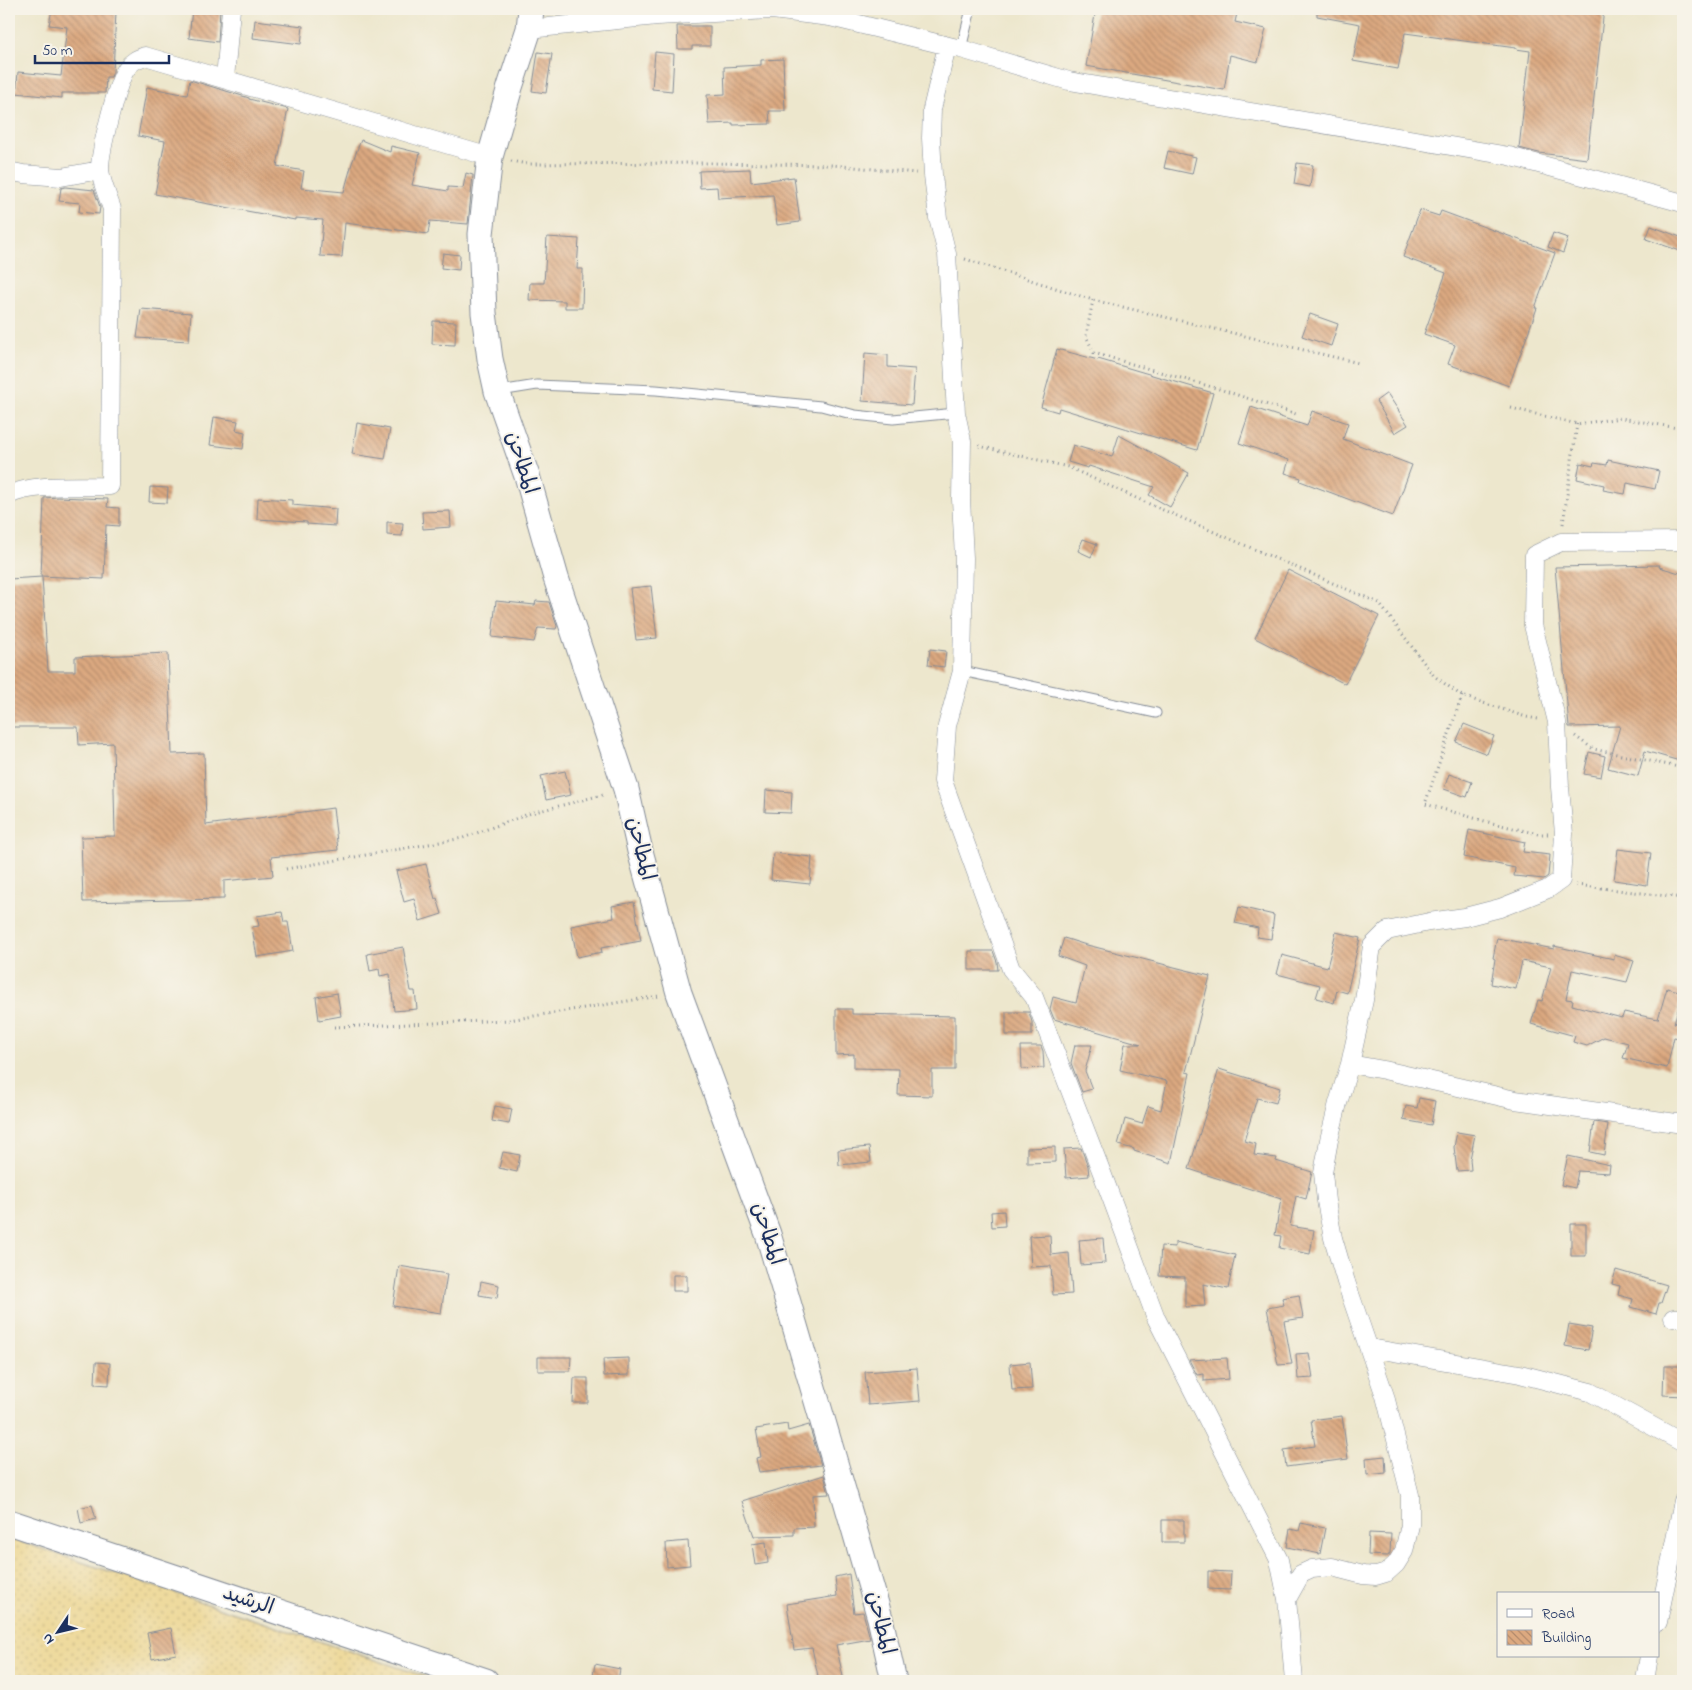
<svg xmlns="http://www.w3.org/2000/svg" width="1692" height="1690" viewBox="0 0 1692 1690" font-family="'Indie Flower','Playpen Sans Arabic',sans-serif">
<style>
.sand{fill:url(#sand-dots);stroke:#84847e}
.building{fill:url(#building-back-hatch)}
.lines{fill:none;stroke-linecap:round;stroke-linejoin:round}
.lane-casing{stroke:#848b96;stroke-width:11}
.street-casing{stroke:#848b96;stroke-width:19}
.secondary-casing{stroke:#848b96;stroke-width:27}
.path{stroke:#848b96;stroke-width:3;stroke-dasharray:1 4;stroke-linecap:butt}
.lane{stroke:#fff;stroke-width:9}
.street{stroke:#fff;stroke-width:18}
.secondary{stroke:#fff;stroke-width:25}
.labels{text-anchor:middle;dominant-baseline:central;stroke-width:4;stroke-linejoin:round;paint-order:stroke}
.street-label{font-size:21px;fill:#1b2f5e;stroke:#f7f3e8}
</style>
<defs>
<pattern id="sand-dots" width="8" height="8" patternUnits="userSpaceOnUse" patternTransform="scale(1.25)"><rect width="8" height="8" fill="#eeda9e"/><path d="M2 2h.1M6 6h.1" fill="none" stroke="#ccbb8a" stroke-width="1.8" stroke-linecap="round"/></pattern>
<pattern id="building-back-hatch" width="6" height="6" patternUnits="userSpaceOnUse" patternTransform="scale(1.25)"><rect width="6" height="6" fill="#dca980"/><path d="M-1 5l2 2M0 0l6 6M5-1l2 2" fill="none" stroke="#b28a6c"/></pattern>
</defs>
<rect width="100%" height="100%" fill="#f7f3e8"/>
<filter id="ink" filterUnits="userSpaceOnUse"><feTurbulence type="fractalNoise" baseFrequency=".02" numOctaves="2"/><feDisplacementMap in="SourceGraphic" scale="10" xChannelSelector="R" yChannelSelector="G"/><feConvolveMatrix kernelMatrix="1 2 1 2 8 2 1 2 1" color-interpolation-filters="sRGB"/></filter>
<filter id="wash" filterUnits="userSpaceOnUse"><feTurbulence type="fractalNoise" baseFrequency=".0096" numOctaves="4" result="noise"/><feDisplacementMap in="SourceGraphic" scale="20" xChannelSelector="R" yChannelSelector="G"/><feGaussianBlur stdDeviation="1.12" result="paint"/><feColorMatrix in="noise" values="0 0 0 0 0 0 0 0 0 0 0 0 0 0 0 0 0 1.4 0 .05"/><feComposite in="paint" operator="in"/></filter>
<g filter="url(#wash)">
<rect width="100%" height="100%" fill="#ede7cd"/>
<path class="sand" d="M9 1538 439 1681H9Z"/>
<g id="blocks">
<path class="building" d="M52 9H87V11L116 12 113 72 111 77H106L105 93H62V98L16 93 18 72 61 76 67 27 49 25Z
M192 9H220L218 42 189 38Z
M1096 9H1238L1235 22 1266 29 1258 62 1230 55 1224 90 1086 66Z
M1317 9H1604L1587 159 1539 153 1519 148 1530 51 1516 49V48L1405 33 1398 69 1353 61 1360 24 1317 16Z
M255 20 303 26 301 44 253 38Z
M677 26H710V46H692V49H678Z
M538 52 552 54 546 93 532 91Z
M655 52 674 54 672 91 652 89Z
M783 59 785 111H769L770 124 733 125V123L709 124 707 95 725 94 724 67 761 65V60Z
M190 80 249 98V99L288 109 277 166 304 171 301 188 344 192 352 163 361 140 390 152 391 146 420 153 412 185 448 191V187L463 188 466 173 473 175 468 224 430 221 428 234 345 223 342 257 320 256 323 220 295 218V220L155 194 165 141 138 136 147 87 187 95Z
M1168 151 1196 157 1192 174 1164 168Z
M1297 163 1313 165 1310 187 1294 184Z
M750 169 751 182 794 177 800 222 777 225 773 195 718 198 717 187 700 188 699 171Z
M65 187 94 190 100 207 99 214 79 212 80 203 59 201 61 188Z
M1420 210 1439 216 1441 211 1555 253 1535 308H1537L1509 386 1448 364 1455 345 1424 334 1446 273 1403 257Z
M1651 226 1683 238V252L1646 239Z
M1553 233 1568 238 1563 253 1548 247Z
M547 237 579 239 577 269H583L582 308H565V301L529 300 530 283H544Z
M443 253 460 255 459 270 441 268Z
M141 309 191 313 189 341 137 338Z
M1310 314 1338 324 1331 346 1302 336Z
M433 321 456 322 455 345 432 344Z
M1057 349 1098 360V359L1213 393 1197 450 1059 408 1058 412 1041 407Z
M865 353 888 355V367L915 369 912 405 862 401Z
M1387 393 1408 425 1395 433 1376 401Z
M1251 407 1307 426 1312 411 1348 423 1343 439 1412 465 1393 516 1300 481 1301 478 1285 473 1289 460 1239 443Z
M214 417 238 421 236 430 245 432 243 449 210 445Z
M357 423 390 429 385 459 352 454Z
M1119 435 1189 473 1170 507 1149 495 1154 487 1089 466 1088 468 1068 462 1073 445 1112 457Z
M1608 460 1659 471 1655 489 1627 483 1625 494 1603 490 1604 485 1577 479 1580 463 1593 466 1594 463 1607 465Z
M150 487 168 488 167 503 149 502Z
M58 497 108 499 107 507 119 508V526L106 525 104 579 41 576 44 498Z
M258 498 292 500V505L336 509 335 526 307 524V522L257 519Z
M450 511 451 527 423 529 422 512Z
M387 522 403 523 402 536 387 535Z
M1083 539 1097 544 1091 557 1078 551Z
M1660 565 1659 567 1683 574V762L1645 751 1638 776 1608 768 1620 726 1569 727 1555 567Z
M1288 570 1379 616 1345 684 1255 638Z
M42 577 48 671H75V657L168 653 172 754 204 753 206 825 333 808 338 850 271 857 273 876 224 881V899L83 902 81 837 115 836 113 743 79 745 78 727H9V579Z
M651 586 657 638 636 640 630 588Z
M496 601 535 605 536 601 549 602 557 626 556 629 538 628 534 642 492 637Z
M930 649 946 651 944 667 928 665Z
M1464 724 1494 736 1487 754 1456 742Z
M1589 752 1605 756 1601 777 1584 774Z
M565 771 571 795 546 800 541 776Z
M1449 774 1472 782 1467 797 1444 789Z
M766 790 792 792 791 813 765 812Z
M1469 830 1525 842 1523 852 1550 855 1548 876 1544 879 1514 876 1515 868 1464 857Z
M1618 849 1651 853 1647 885 1614 880Z
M773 853 812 857 810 884 771 880Z
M426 864 435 899 437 898 442 914 420 921 414 899 404 902 396 871Z
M634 902 641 941 601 948 602 952 577 957 571 926 614 918 612 906Z
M1239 907 1274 915 1271 939 1257 937 1258 928 1235 923Z
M282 912 284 922H288L293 951 257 957 252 927 259 926 257 916Z
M1336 932 1360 938 1347 993 1337 990 1334 1003 1316 998 1320 985 1277 974 1282 955 1327 967Z
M1064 938 1083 944 1210 976 1186 1072 1190 1073 1171 1163 1134 1151V1149L1118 1145 1125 1119 1142 1124 1148 1106 1161 1110 1167 1081 1120 1070 1125 1044H1141L1054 1019 1050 1009 1053 997 1076 1003 1085 966 1058 956Z
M1497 938 1554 949V946L1614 959V955L1634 961 1627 982 1572 970 1566 999 1573 1000 1572 1005 1622 1018 1624 1012 1658 1019 1667 988 1683 992 1674 1023 1683 1025V1039L1674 1037 1667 1068 1623 1058 1628 1043 1604 1037 1587 1046 1573 1042 1575 1036 1531 1024 1538 1000 1542 1001 1551 967 1522 961 1516 989 1491 984 1495 959 1493 958Z
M403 947 411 991H415L417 1009 394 1011 390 974 380 976 379 969 370 971 367 954Z
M969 951H993L997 962 998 970H969Z
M337 993 341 1016 319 1020 316 997Z
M836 1009H852V1014L955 1016V1070H932V1096L898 1095 899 1069 854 1068V1054L836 1055Z
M1006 1012H1029L1032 1022V1035H1006Z
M1075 1045H1092L1085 1071 1092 1089 1082 1092 1071 1063Z
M1021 1046H1041L1043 1051 1044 1068 1022 1069Z
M1219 1069 1280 1088 1276 1103 1257 1098 1244 1141 1256 1144 1254 1155 1277 1158 1276 1161 1312 1172 1306 1199 1296 1196 1290 1226 1314 1230 1310 1254 1279 1248 1281 1236 1275 1235 1281 1199 1189 1169Z
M1419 1098 1435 1101 1431 1125 1403 1120 1406 1106 1417 1108Z
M495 1106 512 1109 509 1124 492 1121Z
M1594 1122 1608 1124 1604 1155 1590 1152Z
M1457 1132 1475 1135 1470 1159 1471 1170 1457 1171 1454 1147Z
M869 1147 871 1162 839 1165 838 1150Z
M1055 1147V1162L1027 1163V1148Z
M1081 1148 1088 1166 1089 1176 1066 1178 1064 1149Z
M503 1152 520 1155 517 1172 499 1168Z
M1568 1156 1610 1165 1609 1173 1578 1171 1575 1188 1561 1185Z
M1004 1211 1005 1226 992 1227 991 1212Z
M1571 1224H1586V1256H1571Z
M1050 1235 1051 1255 1069 1253 1072 1294 1053 1295 1051 1266 1031 1267 1029 1236Z
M1103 1238 1105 1263 1081 1265 1079 1240Z
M1175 1242 1235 1255 1228 1289 1203 1284 1205 1306 1185 1307V1277L1159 1276 1161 1246 1175 1247Z
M399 1266 447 1274 441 1313 393 1306Z
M1616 1270 1667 1285 1661 1303H1659L1656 1314 1631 1307 1633 1299 1618 1295 1620 1286 1612 1284Z
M673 1275H687V1291H673Z
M481 1281 499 1285 497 1298 479 1295Z
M1299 1295 1303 1318 1284 1321 1292 1364 1278 1365 1267 1308 1284 1305 1282 1298Z
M1569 1324 1592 1328 1588 1350 1565 1346Z
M1309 1353 1313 1378 1298 1379 1296 1354Z
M538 1357H571L570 1371H538Z
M629 1358V1375L604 1376 603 1359Z
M1227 1358 1229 1379 1204 1381V1374L1197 1375 1189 1360Z
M96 1362 110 1363 109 1385 95 1384Z
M1030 1362 1032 1389 1012 1390 1010 1364Z
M1664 1366H1683V1396L1663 1395Z
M917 1368 920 1401 868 1405 865 1372Z
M574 1378H588V1403H573Z
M1342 1416 1348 1459 1286 1467 1284 1450 1315 1446 1311 1420Z
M787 1424 788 1431 809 1425 821 1465 759 1472 756 1458 761 1457 756 1429Z
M1385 1456 1386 1473 1367 1475 1366 1458Z
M824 1475 829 1494 813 1495 814 1527 794 1528V1535L754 1536 742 1501Z
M92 1505 96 1519 81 1523 78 1508Z
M1162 1520H1184V1542H1162Z
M1301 1523 1325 1528 1320 1554 1287 1547 1290 1529 1299 1531Z
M1369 1533 1391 1534 1390 1553 1388 1556 1368 1555Z
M688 1541 690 1565 667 1567 666 1543Z
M766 1542 768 1563 755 1565 752 1544Z
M1208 1571 1231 1572 1230 1590 1208 1589Z
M849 1574 854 1613 863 1612 870 1639 836 1645 844 1681H819L812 1648 794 1650 787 1604 837 1596 835 1577Z
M171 1628 176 1654 152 1659 147 1633Z
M595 1664 620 1669 618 1681H592Z"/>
</g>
</g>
<g filter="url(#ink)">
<use href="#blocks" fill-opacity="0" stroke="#848b96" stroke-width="1"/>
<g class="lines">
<defs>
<path id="lane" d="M961 49 971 9
M500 391 537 385 656 390 821 406 855 415 893 419 956 413
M962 671 1156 713"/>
<path id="street" d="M529 29 657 16 772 10 830 17 961 49 1069 81 1509 156 1683 203
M947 46 932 109 931 138 933 175 938 218 947 254 956 413 962 441 961 499 964 558 962 671 947 726 943 781 1011 969 1034 997 1102 1173 1156 1318 1279 1560 1287 1599
M225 79 231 9
M9 171 23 174 61 177 100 170
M9 495C33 483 82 487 110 486L112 209C108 197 100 179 100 168 100 152 117 80 127 68 132 61 137 59 145 56L490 157
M1350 1064 1384 1070 1515 1100 1683 1124
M1673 1318H1683
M1370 1348 1520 1374 1590 1392 1683 1443
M1658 1622 1683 1501
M1294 1681 1287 1599 1301 1574 1312 1569 1332 1567 1363 1575 1376 1576 1386 1573 1396 1564 1404 1551 1410 1525V1495L1385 1396 1346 1282 1333 1238 1326 1201 1323 1173 1329 1140 1338 1103 1350 1064 1364 1000 1372 946 1387 931 1429 922 1465 917 1500 908 1548 889 1561 880 1564 834 1560 787 1557 722 1533 625 1534 555 1561 542 1683 541
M1645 1681 1649 1656"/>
<path id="secondary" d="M531 9 529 29 510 87 490 157 481 234 484 313 490 359 497 391 528 479 556 578 626 789 640 851 679 993 768 1234 845 1497 880 1618 894 1681
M9 1522 486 1681"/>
</defs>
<use href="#lane" class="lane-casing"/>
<use href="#street" class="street-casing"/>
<use href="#secondary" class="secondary-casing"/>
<path class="path" d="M511 161 527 164 708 163 832 165 916 173
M965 259 1093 300 1359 363
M1093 300 1086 336 1094 353 1219 389 1299 415
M1511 408 1577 424 1621 418 1683 429
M979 446 1068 467 1147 503 1379 603 1434 676 1462 696 1526 717 1538 719
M1563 524 1577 424
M1462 696 1425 804 1488 822 1538 834H1548
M1575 736 1593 749 1683 768
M286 869 463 838 531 813 606 794
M1576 885 1683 898
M334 1027 509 1020 659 996"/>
<use href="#lane" class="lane"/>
<use href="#street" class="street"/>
<use href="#secondary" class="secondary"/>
</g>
</g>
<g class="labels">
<g class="street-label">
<text transform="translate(521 463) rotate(72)">المطاحن</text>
<text transform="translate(640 849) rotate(76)">المطاحن</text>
<text transform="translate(767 1234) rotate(72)">المطاحن</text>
<text transform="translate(248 1601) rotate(19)">الرشيد</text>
<text transform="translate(880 1623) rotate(76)">المطاحن</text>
</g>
</g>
<rect width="1692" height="1690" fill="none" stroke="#f7f3e8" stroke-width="30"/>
<rect x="1497" y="1592" width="162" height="65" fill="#f7f3e8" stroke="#9fa5b1"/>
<rect x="1507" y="1609" width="25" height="8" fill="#ffffff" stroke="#9fa5b1"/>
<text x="1542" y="1618" font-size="15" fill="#1b2f5e">Road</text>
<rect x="1507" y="1630" width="25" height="15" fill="url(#building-back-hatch)" stroke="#9fa5b1"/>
<text x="1542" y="1642" font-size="15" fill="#1b2f5e">Building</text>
<g transform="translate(58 1632) rotate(235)" stroke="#f7f3e8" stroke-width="4" paint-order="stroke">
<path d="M0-4L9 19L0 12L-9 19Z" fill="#1b2f5e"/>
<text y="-8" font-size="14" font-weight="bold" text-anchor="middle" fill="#1b2f5e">N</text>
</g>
<path d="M35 55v8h134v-8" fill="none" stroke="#1b2f5e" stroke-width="2.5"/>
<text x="42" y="55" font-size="15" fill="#1b2f5e" stroke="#f7f3e8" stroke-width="4" paint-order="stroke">50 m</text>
</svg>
